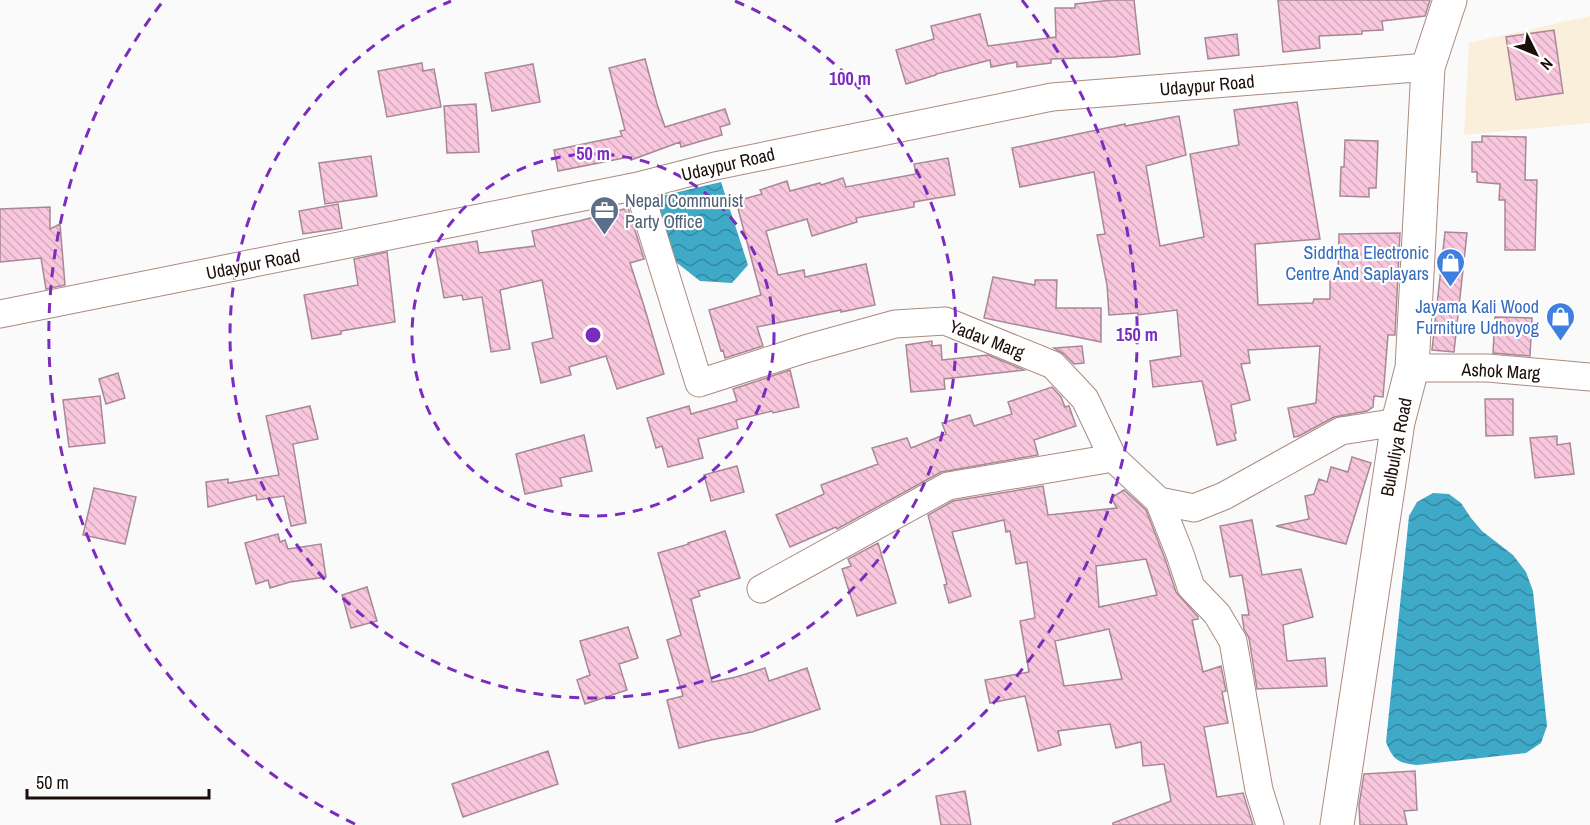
<svg xmlns="http://www.w3.org/2000/svg" width="1590" height="825" viewBox="0 0 1590 825" font-family="'Archivo Narrow',sans-serif">
<style>
.education{fill:#faefda}
.water{fill:url(#water-waves)}
.building{fill:url(#building-back-hatch);stroke:#a88896;stroke-width:1.5;fill-rule:evenodd}
.lines{fill:none;stroke-linecap:round;stroke-linejoin:round}
.minor-casing{stroke:#ab8b7d;stroke-width:29}
.major-casing{stroke:#ab8b7d;stroke-width:35}
.minor{stroke:#fff;stroke-width:27}
.major{stroke:#fff;stroke-width:33}
.ring{fill:none;stroke:#7b2cbf;stroke-width:3;stroke-dasharray:10 8}
.labels{text-anchor:middle;dominant-baseline:central;stroke-width:4.5;stroke-linejoin:round;paint-order:stroke}
.street-label{font-size:18px;fill:#1a0e09;stroke:#fff}
.service-label{font-size:18px;fill:#4e5e75;stroke:#fff;text-anchor:start}
.shop-label{font-size:18px;fill:#366cbe;stroke:#fff;text-anchor:end}
.centre{fill:#7b2cbf;stroke:#fff;stroke-width:3}
.ring-label{font-size:18px;text-anchor:middle;font-weight:bold;fill:#7b2cbf;stroke:#fff;stroke-width:4.5;stroke-linejoin:round;paint-order:stroke}
</style>
<defs>
<pattern id="water-waves" width="16" height="10" patternUnits="userSpaceOnUse" patternTransform="scale(1.5)"><rect width="16" height="10" fill="#3fa9c8"/><path d="M0 5q4-4 8 0t8 0" fill="none" stroke="#3488a1"/></pattern>
<pattern id="building-back-hatch" width="6" height="6" patternUnits="userSpaceOnUse" patternTransform="scale(1.5)"><rect width="6" height="6" fill="#f8c7dd"/><path d="M-1 5l2 2M0 0l6 6M5-1l2 2" fill="none" stroke="#d4aabc"/></pattern>
</defs>
<rect width="100%" height="100%" fill="#fafafa"/>
<path class="education" d="M1590 16V123L1464 135 1469 43Z"/>
<path class="water" d="M721 182 748 265 732 283 700 281 672 259 658 207 661 196Z
M1433 493 1449 494 1461 503 1471 518 1482 531 1513 555 1526 572 1533 591 1547 726 1541 743 1526 753 1417 765C1398 763 1393 760 1386 742L1409 516 1417 502Z"/>
<path class="building" d="M1112 0H1134L1140 54 1114 57 1051 59V63L1017 67V62L991 67 990 60 936 74V75L906 84 896 50 934 39 931 26 980 14 988 46 1056 37 1055 8H1075V4Z
M1278 0H1430L1425 16 1382 21 1383 30 1362 31V34L1319 36 1320 48 1283 52Z
M1554 30 1563 93 1516 100 1506 37Z
M1237 34 1239 55 1208 59 1205 38Z
M645 59 657 104 665 127 725 109 730 124 720 127 722 135 681 147 680 142 631 160 629 157 558 171 554 150 622 136 620 131 625 130 609 68Z
M422 63 423 71 434 69 441 107 387 117 378 71Z
M533 64 540 102 492 111 485 73Z
M1297 102 1320 239 1255 244 1258 305 1313 303 1314 299H1330V278H1338L1339 234 1400 233 1395 335H1388L1383 397 1374 396 1373 407 1367 411 1334 417 1299 436 1294 437 1288 408 1316 403 1320 346 1248 350 1250 363 1241 364 1250 400 1231 405 1236 433 1234 434 1236 440 1217 445 1202 381 1153 387 1150 361 1181 356 1177 310 1138 315V313L1109 315 1107 285 1097 235 1105 234 1094 172 1020 187 1012 148 1125 124V126L1179 116 1186 155 1146 166 1160 246 1204 237 1190 154 1239 145 1234 110Z
M476 104 479 152 447 153 444 106Z
M1482 136 1526 137 1525 180H1537L1535 250H1505V200H1499L1500 184 1477 182V172H1472V142H1482Z
M1345 140 1378 141 1376 188H1369V197L1340 196 1341 167H1344Z
M371 156 377 196 325 204 319 163Z
M948 158 955 195 914 202V207L856 218 857 222 812 236 807 219 766 231 778 275 804 270 805 277 866 264 875 305 841 312V310L757 327 763 346 725 358 723 350 721 351 709 310 761 295 736 201 762 194 760 190 787 181 790 191 820 183 821 185 843 178 846 187 916 174 914 164Z
M338 204 342 228 303 234 299 211Z
M50 207V229L60 224 65 285 46 289 41 258 0 262V209Z
M628 208 644 259 630 263 644 306 664 374 617 389 606 356 569 367 571 375 541 383 532 343 553 338 542 280 500 290 510 349 491 352 482 297 463 300 462 295 444 298 435 248 477 241 479 253 535 246 532 231 579 221Z
M1445 232 1467 233 1454 352 1432 350Z
M387 252 395 322 341 331V334L312 339 304 295 358 285 354 259Z
M993 277 1035 285V280H1057L1056 308H1101V342L984 318Z
M1495 317 1532 318 1530 356 1493 353Z
M932 341V346L941 345 942 360 988 355 1024 370 944 379 945 389 911 392 906 345Z
M1082 346 1084 363 1074 364 1064 354 1054 348Z
M790 370 799 407 773 413 772 411 736 420 738 428 698 439 703 458 668 467 662 446 656 448 647 418 689 406 691 414 737 401 733 389Z
M118 373 125 398 106 404 99 379Z
M1052 387 1061 397 1065 407 1069 406 1076 426 1034 440 1038 455 941 472 837 529 836 527 790 547 776 515 824 494 821 485 878 464 872 448 907 438 911 448 946 434 942 423 970 415 974 426 1012 414 1008 402Z
M100 396 105 443 69 447 63 400Z
M1485 399H1513V435L1486 436Z
M310 406 318 439 293 444 306 523 291 526 284 496 257 500 256 495 208 507 206 482 228 479V483L279 475 266 416Z
M584 435 592 471 560 478 562 486 525 494 516 454Z
M1557 436V445L1570 443 1574 474 1535 478 1530 438Z
M1352 457 1371 463 1346 544 1276 526 1309 519 1305 496 1314 494 1319 479 1327 482 1331 467 1348 472Z
M737 466 744 492 711 501 704 475Z
M1043 486 1048 515 1117 508 1111 498 1124 490 1146 510 1165 559 1176 592 1198 617V619L1192 620 1203 672 1221 666 1226 691 1222 692 1228 723 1204 727 1217 797 1243 793 1253 825H1113V823L1171 801 1164 764 1143 766 1141 742 1116 748 1110 724 1058 731 1061 745 1038 751 1025 696 990 703 985 680 1029 672 1020 621 1035 618 1027 562 1016 564 1010 531 1006 532 1004 520 952 532 971 596 949 603 944 585 947 584 928 515 953 501ZM1146 559 1157 595 1099 607 1096 566ZM1109 629 1122 679 1064 686 1055 641Z
M94 488 136 497 125 544 83 535Z
M1252 520 1262 575 1301 569 1313 617 1283 625 1287 661 1325 658 1327 686 1257 689 1249 638 1244 629 1242 615H1249L1242 575 1230 577 1220 526Z
M725 531 740 578 698 591 700 596 691 599 712 682 736 677 765 668 769 681 807 668 820 709 752 732 711 740 679 748 667 700 683 696 667 640 681 635 658 553 689 544 688 543Z
M278 534 280 542 285 540 288 549 321 544 326 577 290 582 270 588 268 580 256 584 245 543Z
M878 543 896 603 857 616 842 569 851 566 848 559Z
M367 587 377 621 351 628 342 595Z
M628 627 638 658 619 664 627 690 585 704 577 680 590 675 580 641Z
M548 751 558 784 463 817 452 784Z
M1415 771 1417 810 1404 811 1407 825H1360L1359 805 1364 774Z
M965 791 971 825H941L936 796Z"/>
<g class="lines">
<defs>
<path id="minor" d="M638 186 699 383 805 349 895 324 945 321 1053 365 1085 399 1113 458 1159 501 1194 508 1224 496 1341 431 1398 422
M0 314 638 186 715 166 1052 97 1428 67
M1412 368H1488L1590 377
M1159 501 1180 554 1191 587 1217 614 1233 641 1259 790 1270 825
M761 589 948 486 1113 458"/>
<path id="major" d="M1337 825 1398 422 1412 368 1428 67 1450 0"/>
</defs>
<use href="#minor" class="minor-casing"/>
<use href="#major" class="major-casing"/>
<use href="#minor" class="minor"/>
<use href="#major" class="major"/>
</g>
<g class="ring">
<circle cx="593" cy="335" r="181"/>
<path d="M735 1A363 363 0 1 1 451 1"/>
<path d="M355 824A544 544 0 0 1 164 0M1022 0A544 544 0 0 1 831 824"/>
</g>
<defs>
<symbol id="office-pin" viewBox="-11 -11 22 30"><path d="M0 17L-7.5 6A9.5 9.5 0 1 1 7.5 6Z" fill="#5c6f8a" stroke="#fff"/><path d="M-6-3h4V-5.5h4V-3h4V5H-6ZM-1-4.5V-3h2v-1.5ZM-6 0V1H6V0Z" fill="#fff"/></symbol>
<symbol id="shop-pin" viewBox="-11 -11 22 30"><path d="M0 17L-7.5 6A9.5 9.5 0 1 1 7.5 6Z" fill="#3f7fe0" stroke="#fff"/><path d="M-5-2.5h2.3a2.7 3.5 0 0 1 5.4 0H5L5.5 6h-11ZM-1.5-2.5h3a1.5 2.3 0 0 0-3 0Z" fill="#fff"/></symbol>
</defs>
<g fill-rule="evenodd">
<use href="#office-pin" x="588" y="194" width="33" height="45"/>
<use href="#shop-pin" x="1434" y="246" width="33" height="45"/>
<use href="#shop-pin" x="1544" y="300" width="33" height="45"/>
</g>
<g class="labels">
<g class="street-label">
<text transform="translate(1207 85) rotate(-5)">Udaypur Road</text>
<text transform="translate(728 164) rotate(-13)">Udaypur Road</text>
<text transform="translate(253 264) rotate(-11)">Udaypur Road</text>
<text transform="translate(987 339) rotate(21)">Yadav Marg</text>
<text transform="translate(1501 371) rotate(3)">Ashok Marg</text>
<text transform="translate(1396 447) rotate(-79)">Bulbuliya Road</text>
</g>
<g class="service-label">
<text x="625" y="200">Nepal Communist<tspan x="625" dy="21">Party Office</tspan></text>
</g>
<g class="shop-label">
<text x="1429" y="252">Siddrtha Electronic<tspan x="1429" dy="21">Centre And Saplayars</tspan></text>
<text x="1539" y="306">Jayama Kali Wood<tspan x="1539" dy="21">Furniture Udhoyog</tspan></text>
</g>
</g>
<circle cx="593" cy="335" r="9" class="centre"/>
<g class="ring-label">
<text x="850" y="85">100 m</text>
<text x="593" y="160">50 m</text>
<text x="1137" y="341">150 m</text>
</g>
<g transform="translate(1536 54) rotate(133)" stroke="#ffffff" stroke-width="4.5" paint-order="stroke">
<path d="M0-4.5L10 22L0 15L-10 22Z" fill="#1a0e09"/>
<text y="-9" font-size="16" font-weight="bold" text-anchor="middle" fill="#1a0e09">N</text>
</g>
<path d="M27 789v9h182v-9" fill="none" stroke="#1a0e09" stroke-width="3"/>
<text x="36" y="789" font-size="18" fill="#1a0e09" stroke="#ffffff" stroke-width="4.5" paint-order="stroke">50 m</text>
</svg>
